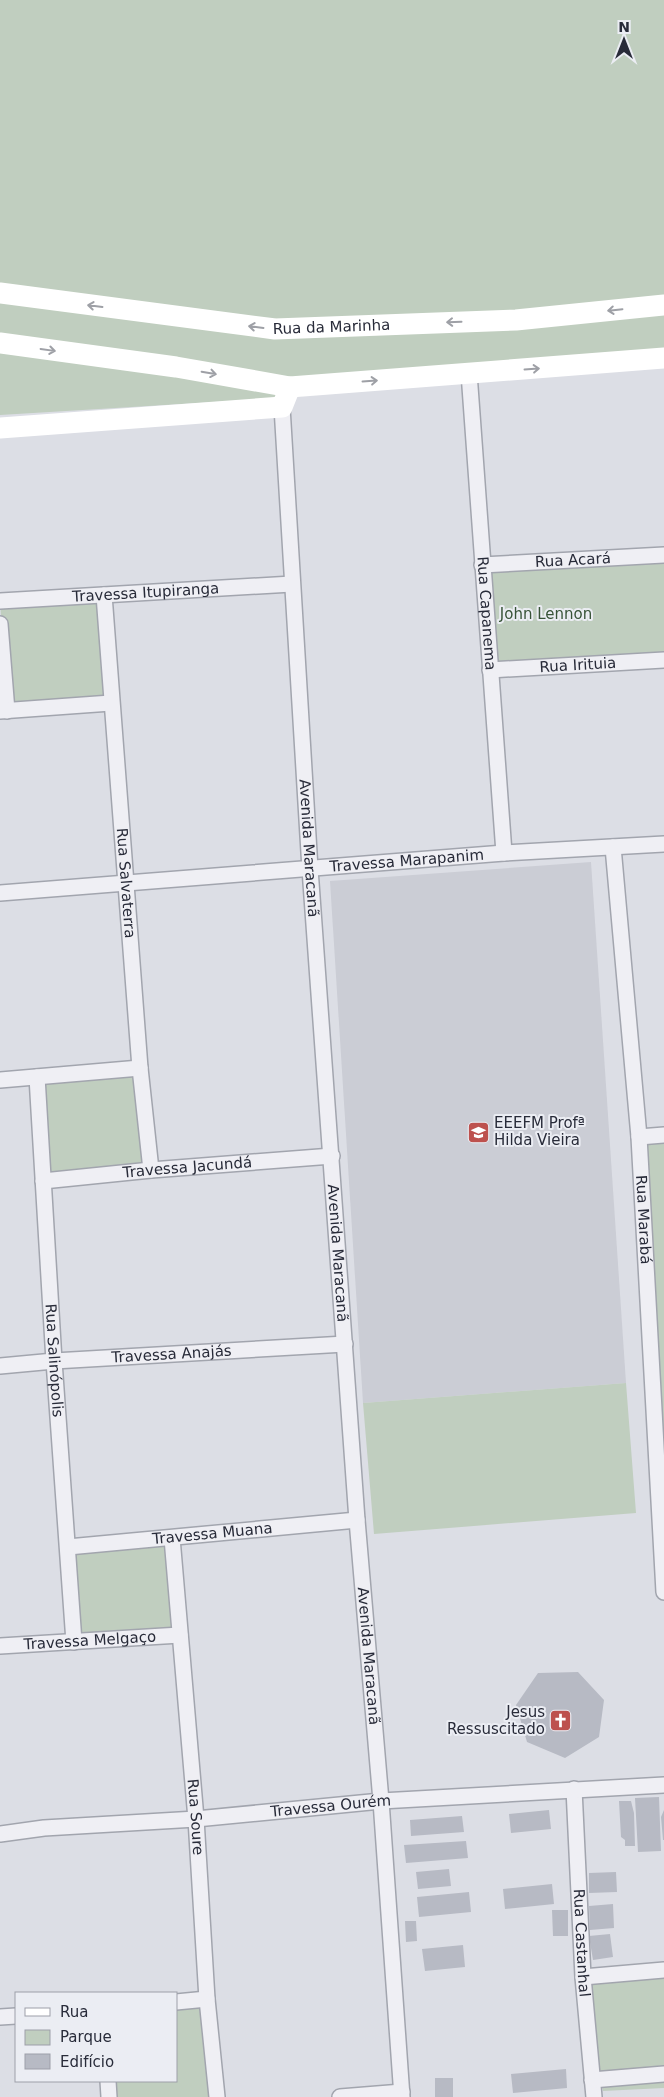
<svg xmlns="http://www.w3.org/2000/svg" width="664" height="2097" viewBox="0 0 664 2097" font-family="'DejaVu Sans',sans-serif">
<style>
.built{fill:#cbcdd5}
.green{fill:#c0cebf}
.building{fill:#b7bac4}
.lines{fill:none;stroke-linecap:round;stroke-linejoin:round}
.street-casing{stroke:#a2a5ae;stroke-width:18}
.street{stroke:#efeff4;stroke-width:15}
.secondary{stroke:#fff;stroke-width:21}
.oneway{stroke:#9ea0a6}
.labels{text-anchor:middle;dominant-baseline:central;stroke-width:4;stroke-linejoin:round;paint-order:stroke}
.street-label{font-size:15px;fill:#282b39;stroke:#ebedf3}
.park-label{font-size:15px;fill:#375337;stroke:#ebedf3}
.poi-label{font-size:15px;fill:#282b39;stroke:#ebedf3;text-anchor:start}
</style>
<rect width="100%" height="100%" fill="#dcdee5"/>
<path class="built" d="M591 862 626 1383 363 1403 330 881Z"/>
<path class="green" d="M0 0H664V363L281 398 0 415Z
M664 555V660L490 670 482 565Z
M104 595 111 703 7 711 0 601Z
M140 1068 151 1170 43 1181 37 1077Z
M664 1135V1498L639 1137Z
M626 1383 636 1513 374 1534 363 1403Z
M172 1538 180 1635 74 1642 68 1547Z
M664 1970V2088L603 2091 583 1977Z
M207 1999 217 2097H109L108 2081H176V2002Z"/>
<path class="building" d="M578 1672 604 1700 599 1737 565 1758 527 1742 516 1705 538 1673Z
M659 1797 661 1851 638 1852 635 1798Z
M619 1801H631L634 1813 635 1846H625V1840L621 1837Z
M549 1810 551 1829 511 1833 509 1814Z
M664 1810V1840H663L661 1817Z
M462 1816 464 1832 411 1836 410 1820Z
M466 1841 468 1858 406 1863 404 1845Z
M449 1869 451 1886 418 1889 416 1872Z
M616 1872 617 1892 589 1893V1873Z
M552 1884 554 1904 505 1909 503 1889Z
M469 1892 471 1912 419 1917 417 1897Z
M613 1904 614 1928 590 1930 589 1906Z
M552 1910H568V1936H553Z
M405 1921H416L417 1941 406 1942Z
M610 1934 613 1957 593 1960 589 1936Z
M463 1945 465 1967 425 1971 422 1949Z
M566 2069 567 2088 513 2093 511 2074Z
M435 2078H453V2097H435Z"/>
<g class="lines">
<defs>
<g id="street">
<path id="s1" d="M469 373 504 853"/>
<path id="s2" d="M282 407 310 869 357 1520 381 1801 402 2097"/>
<path id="s3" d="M482 565 664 555"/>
<path id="s4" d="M104 595 140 1068 151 1170"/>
<path id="s5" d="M0 601 292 584"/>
<path d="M0 624 7 711"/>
<path id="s6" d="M490 670 664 660"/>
<path d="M0 711 111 703"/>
<path id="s7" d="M613 847 639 1137 664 1592"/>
<path id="s8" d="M0 893 504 853 664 844"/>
<path id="s9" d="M37 1077 54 1361 74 1642"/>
<path d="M0 1080 140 1068"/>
<path d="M639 1137 664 1135"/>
<path id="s10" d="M43 1181 151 1170 332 1156"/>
<path id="s11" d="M0 1366 54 1361 345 1344"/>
<path id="s12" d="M172 1538 196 1819 207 1999 217 2097"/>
<path id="s13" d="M68 1547 357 1520"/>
<path id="s14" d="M0 1646 180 1635"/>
<path id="s15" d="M574 1789 583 1977 594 2097"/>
<path id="s16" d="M0 1834 44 1828 196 1819 381 1801 664 1785"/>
<path d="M583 1977 664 1970"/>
<path d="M176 2002 207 1999"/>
<path d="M0 2017 16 2016"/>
<path d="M592 2080 664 2074"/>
<path d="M108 2081 109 2097"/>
<path d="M340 2097 402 2092"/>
</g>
</defs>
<use href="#street" class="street-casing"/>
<use href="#street" class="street"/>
<g class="secondary">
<path id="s17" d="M0 293 275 329 516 320 664 305"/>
<path d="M0 343 176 367 290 387 664 358"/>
<path d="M0 428 282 407 290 387"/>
</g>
</g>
<defs><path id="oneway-shaft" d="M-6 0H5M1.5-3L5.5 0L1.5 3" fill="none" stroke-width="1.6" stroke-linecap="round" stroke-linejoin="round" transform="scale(1.25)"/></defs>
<g class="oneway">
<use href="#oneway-shaft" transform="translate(95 306) rotate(-173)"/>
<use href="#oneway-shaft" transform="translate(615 310) rotate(174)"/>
<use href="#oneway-shaft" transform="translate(454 322) rotate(178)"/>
<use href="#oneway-shaft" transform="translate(256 327) rotate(-173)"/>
<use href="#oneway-shaft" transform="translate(48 350) rotate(8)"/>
<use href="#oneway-shaft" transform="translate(532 369) rotate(-4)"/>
<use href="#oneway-shaft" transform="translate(209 373) rotate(10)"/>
<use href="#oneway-shaft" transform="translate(370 381) rotate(-4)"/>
</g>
<defs>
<symbol id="school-square" viewBox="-11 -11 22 22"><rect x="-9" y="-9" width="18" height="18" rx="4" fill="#bd514e" stroke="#ebedf3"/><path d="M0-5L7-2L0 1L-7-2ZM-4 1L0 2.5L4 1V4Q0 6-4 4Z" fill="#fff"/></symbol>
<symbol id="church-square" viewBox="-11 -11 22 22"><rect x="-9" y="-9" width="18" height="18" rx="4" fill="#bd514e" stroke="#ebedf3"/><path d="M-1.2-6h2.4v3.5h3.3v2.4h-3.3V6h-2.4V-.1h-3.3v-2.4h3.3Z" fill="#fff"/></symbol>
</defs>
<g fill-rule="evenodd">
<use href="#school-square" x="466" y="1120" width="25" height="25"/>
<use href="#church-square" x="548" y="1708" width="25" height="25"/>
</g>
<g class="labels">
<g class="street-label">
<text stroke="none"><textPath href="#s17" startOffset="334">Rua da Marinha</textPath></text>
<text stroke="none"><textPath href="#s3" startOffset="91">Rua Acará</textPath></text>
<text stroke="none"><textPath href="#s5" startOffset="146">Travessa Itupiranga</textPath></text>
<text stroke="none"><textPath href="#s1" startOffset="241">Rua Capanema</textPath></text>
<text stroke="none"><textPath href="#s6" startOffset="88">Rua Irituia</textPath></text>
<text stroke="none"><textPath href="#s2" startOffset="442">Avenida Maracanã</textPath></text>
<text stroke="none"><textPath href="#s8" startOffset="408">Travessa Marapanim</textPath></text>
<text stroke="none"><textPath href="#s4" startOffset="289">Rua Salvaterra</textPath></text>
<text stroke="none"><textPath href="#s10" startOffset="145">Travessa Jacundá</textPath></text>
<text stroke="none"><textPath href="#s7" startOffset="374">Rua Marabá</textPath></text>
<text stroke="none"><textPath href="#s2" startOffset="848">Avenida Maracanã</textPath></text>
<text stroke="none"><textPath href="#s11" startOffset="172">Travessa Anajás</textPath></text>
<text stroke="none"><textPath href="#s9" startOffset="284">Rua Salinópolis</textPath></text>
<text stroke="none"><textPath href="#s13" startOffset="145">Travessa Muana</textPath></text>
<text stroke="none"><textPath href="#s14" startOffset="90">Travessa Melgaço</textPath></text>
<text stroke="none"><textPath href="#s2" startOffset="1252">Avenida Maracanã</textPath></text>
<text stroke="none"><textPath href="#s16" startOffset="332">Travessa Ourém</textPath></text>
<text stroke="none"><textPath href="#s12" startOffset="280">Rua Soure</textPath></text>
<text stroke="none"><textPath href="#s15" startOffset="154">Rua Castanhal</textPath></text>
</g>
<g class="park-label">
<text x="546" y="614">John Lennon</text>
</g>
<g class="poi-label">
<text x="494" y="1123">EEEFM Profª<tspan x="494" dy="17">Hilda Vieira</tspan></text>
<text x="545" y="1712" text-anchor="end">Jesus<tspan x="545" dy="17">Ressuscitado</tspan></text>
</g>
</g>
<rect x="15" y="1992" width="162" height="90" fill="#ebedf3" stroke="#9d9fa9"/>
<rect x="25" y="2008" width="25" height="8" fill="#ffffff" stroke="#9d9fa9"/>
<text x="60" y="2017" font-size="15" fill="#282b39">Rua</text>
<rect x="25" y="2030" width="25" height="15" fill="#c0cebf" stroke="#9d9fa9"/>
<text x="60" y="2042" font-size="15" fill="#282b39">Parque</text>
<rect x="25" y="2054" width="25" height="15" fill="#b7bac4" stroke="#9d9fa9"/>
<text x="60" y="2067" font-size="15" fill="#282b39">Edifício</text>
<g transform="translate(624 40)" stroke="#ebedf3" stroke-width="4" paint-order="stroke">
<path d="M0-4L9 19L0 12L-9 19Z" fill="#282b39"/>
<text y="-8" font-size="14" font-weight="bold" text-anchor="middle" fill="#282b39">N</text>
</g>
</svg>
